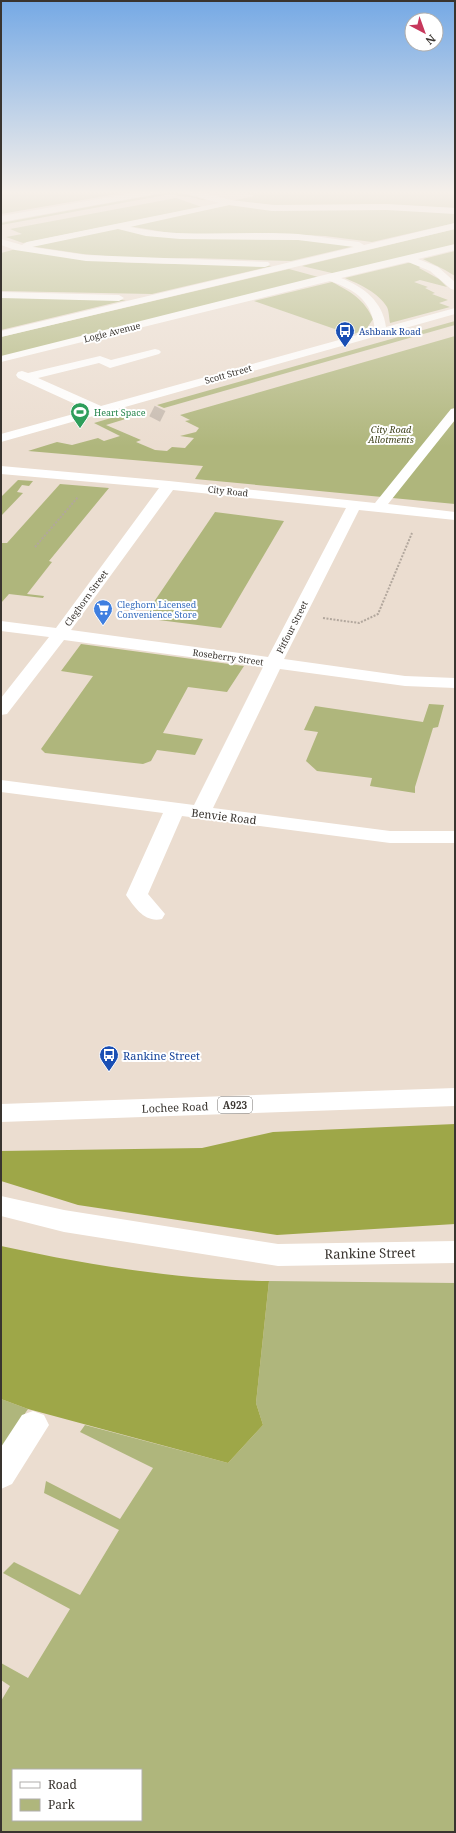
<svg xmlns="http://www.w3.org/2000/svg" width="456" height="1833" viewBox="0 0 456 1833" font-family="'Noto Serif',serif">
<style>
.green{fill:#afb67c;fill-rule:evenodd}
.forest{fill:#9ea748}
.lines{fill:none;stroke-linecap:round;stroke-linejoin:round}
.minor-tunnel{stroke:#c7bbb0;stroke-width:12;stroke-dasharray:12 6;stroke-linecap:butt}
.path{stroke:#b2a79d;stroke-width:2;stroke-dasharray:2 1.5;stroke-linecap:butt}
.minor{fill:#fff;fill-rule:evenodd}
.major{fill:#fff;fill-rule:evenodd}
.labels{text-anchor:middle;dominant-baseline:central;stroke-width:4;stroke-linejoin:round;paint-order:stroke}
.far-transit-label{font-size:9px;fill:#164399;stroke:#fff;text-anchor:start}
.far-street-label{font-size:9px;fill:#39342f;stroke:#fff}
.far-leisure-label{font-size:9px;fill:#27864d;stroke:#fff;text-anchor:start}
.far-park-label{font-size:9px;font-style:italic;fill:#40431c;stroke:#fff}
.far-shop-label{font-size:9px;fill:#366cbe;stroke:#fff;text-anchor:start}
.shield{fill:#fff;stroke:#74716d;stroke-width:1}
.shield-label{font-size:10px;font-weight:bold;fill:#39342f}
.street-label{font-size:11px;fill:#39342f;stroke:#fff}
.transit-label{font-size:11px;fill:#164399;stroke:#fff;text-anchor:start}
.near-street-label{font-size:13px;fill:#39342f;stroke:#fff}
</style>
<rect width="100%" height="100%" fill="#ebddd0"/>
<path class="green" d="M1 191H134L1 214Z
M175 191 206 200C200 201 196 197 190 197 183 197 178 196 171 194L1 225V223Z
M238 191H455V208L373 204 297 207 231 201 255 196Z
M176 198 202 207 23 243 6 237 22 234 10 229Z
M229 205 267 209 363 208 455 213V223L372 242 325 236 280 234H176L128 226Z
M117 228 144 233 294 238 355 246 291 261 192 258 139 259 83 254 29 246Z
M455 229V245L336 274 302 266Z
M16 249C56 255 97 262 138 263 183 265 227 263 272 266L152 294 1 291V253Z
M455 251V276L445 270 423 259Z
M412 262 421 266 419 268 439 279 447 287 420 280 414 282 428 287 425 288 435 293 432 294 448 300 439 303 450 307 390 323C389 318 389 311 387 307 379 293 359 284 345 278Z
M289 269 322 278 1 357V337Z
M332 282C351 292 364 299 373 319L367 328 352 335 254 301Z
M1 297 126 300 1 330Z
M455 321V325L164 408 157 405Z
M455 336V504L195 479 203 466 28 451 57 442 72 445 98 438 104 441 120 436 94 423 138 410 145 413 106 425 141 440 136 442 155 450 167 451 172 447 185 448 194 438 180 436 196 432 199 428 185 421 190 420 180 415Z
M18 480 33 481 29 486 22 485 17 492 23 493 1 516V497Z
M60 484 109 488 49 561 52 562 27 594 44 596 43 598 9 594 1 603V543H7Z
M215 512 284 521 221 628 143 618Z
M81 644 244 666 227 692 188 687 163 733 203 739 195 755 157 750 151 761 143 764 45 753 41 749 93 676 61 671Z
M429 704 444 705 438 727 433 728 415 787V793L370 786 372 778 317 771 306 761 318 732 304 730 315 706 423 722Z
M269 1281 455 1283V1832H1V1701L10 1686 1 1680V1663L28 1678 70 1609 3 1573 14 1562 80 1595 119 1530 44 1493 46 1481 120 1519 153 1468 80 1432 85 1425 228 1463 263 1425 256 1403ZM13 1770H141V1820H13Z
M1 1399 28 1409 1 1449Z"/>
<path class="forest" d="M455 1124V1224L277 1235 78 1205 1 1181V1151L202 1148 273 1132Z
M1 1246C88 1265 180 1280 269 1281L256 1403 263 1425 228 1463 28 1409 1 1399Z"/>
<g class="lines">
<path class="minor-tunnel" d="M152 411 168 419"/>
<path class="path" d="M35 547 78 497
M323 618 359 623 378 614 412 533"/>
<path class="minor" d="M144 191H160L156 194 1 222V216Z
M184 191H196L231 200 272 205 387 204 455 208V214L387 210 272 211 229 205 130 227C185 239 242 230 298 234 318 236 339 240 359 242L364 245 455 223V229L1 337V331L354 247 298 240 180 239 146 236 118 229 32 247 86 255 268 262 270 264 268 266 265 267 86 261 15 250 1 245V239L22 245 27 242 219 203 185 193Z
M455 244V250L418 259 438 267 455 282V290L451 289 430 271 408 262 341 278C364 287 383 302 386 327L455 308V314L1 442V434L88 410 18 378 16 375 18 372 22 371 28 373 100 356 111 360 155 349 159 350 161 352 159 354 110 368 99 363 38 378 101 406 375 330C372 301 356 290 330 281L1 362V356L328 274Z
M1 292 119 295 124 298 119 301 1 298Z
M455 408V420L388 504 455 512V520L359 510 284 659 405 676 455 678V688L405 686 280 669 213 808 390 831H455V843H390L182 816 148 894 165 914 162 919C145 923 135 908 126 895L163 813 1 792V780L194 805 263 667 64 640 7 714 1 715V698L49 637 1 631V621L56 628 159 488 1 474V466L169 481 375 503 451 409ZM173 490 346 508 268 657 71 630Z
M1 1196 64 1210 278 1244 455 1241V1263L278 1266 64 1232 1 1216Z
M33 1411 44 1415 49 1425 12 1484 1 1489V1447L22 1415Z"/>
<path class="major" d="M455 1088V1106L1 1122V1104Z"/>
</g>
<linearGradient id="sky" x2="0" y2="1"><stop stop-color="#75a9e5"/><stop offset="0.43" stop-color="#f6f0ea"/><stop offset="1" stop-color="#f6f0ea" stop-opacity="0"/></linearGradient>
<rect width="456" height="447" fill="url(#sky)"/>
<defs>
<symbol id="bus-pin" viewBox="-11 -11 22 30"><path d="M0 17L-7.5 6A9.5 9.5 0 1 1 7.5 6Z" fill="#1a4fb4" stroke="#fff"/><path d="M-5-6H5V4H4V6H2V4H-2V6H-4V4H-5ZM-3.5-4V0h7V-4ZM-3.5 1.2v1.5H-2V1.2ZM2 1.2v1.5H3.5V1.2Z" fill="#fff"/></symbol>
<symbol id="stadium-pin" viewBox="-11 -11 22 30"><path d="M0 17L-7.5 6A9.5 9.5 0 1 1 7.5 6Z" fill="#2e9e5b" stroke="#fff"/><path d="M0-5a6.5 5 0 1 0 0 10a6.5 5 0 1 0 0-10ZM-3.5-1.8h7v3.6h-7Z" fill="#fff"/></symbol>
<symbol id="supermarket-pin" viewBox="-11 -11 22 30"><path d="M0 17L-7.5 6A9.5 9.5 0 1 1 7.5 6Z" fill="#3f7fe0" stroke="#fff"/><path d="M-6-5.5h2.5l.6 2H6L4.5 2H-2.5L-4.4-4H-6ZM-1.5 3.2a1.3 1.3 0 1 0 .1 0ZM3 3.2a1.3 1.3 0 1 0 .1 0Z" fill="#fff"/></symbol>
</defs>
<g fill-rule="evenodd">
<use href="#bus-pin" x="334" y="320" width="22" height="30"/>
<use href="#stadium-pin" x="69" y="401" width="22" height="30"/>
<use href="#supermarket-pin" x="92" y="598" width="22" height="30"/>
<use href="#bus-pin" x="98" y="1044" width="22" height="30"/>
</g>
<g class="labels">
<g class="far-transit-label">
<text x="359" y="331">Ashbank Road</text>
</g>
<g class="far-street-label">
<text transform="translate(112 332) rotate(-14)">Logie Avenue</text>
<text transform="translate(228 374) rotate(-16)">Scott Street</text>
<text transform="translate(228 491) rotate(6)">City Road</text>
<text transform="translate(86 598) rotate(-54)">Cleghorn Street</text>
<text transform="translate(292 627) rotate(-63)">Pitfour Street</text>
<text transform="translate(228 657) rotate(8)">Roseberry Street</text>
</g>
<g class="far-leisure-label">
<text x="94" y="412">Heart Space</text>
</g>
<g class="far-park-label">
<text x="391" y="429">City Road<tspan x="391" dy="10">Allotments</tspan></text>
</g>
<g class="far-shop-label">
<text x="117" y="604">Cleghorn Licensed<tspan x="117" dy="10">Convenience Store</tspan></text>
</g>
<rect class="shield" x="218" y="1097" width="34" height="16" rx="3"/>
<g class="shield-label">
<text x="235" y="1105">A923</text>
</g>
<g class="street-label">
<text transform="translate(224 816) rotate(7)">Benvie Road</text>
<text transform="translate(175 1107) rotate(-2)">Lochee Road</text>
</g>
<g class="transit-label">
<text x="123" y="1055">Rankine Street</text>
</g>
<g class="near-street-label">
<text transform="translate(370 1253) rotate(-1)">Rankine Street</text>
</g>
</g>
<rect width="456" height="1833" fill="none" stroke="#39342f" stroke-width="4"/>
<rect x="12" y="1769" width="130" height="52" fill="#ffffff" stroke="#b0aeac"/>
<rect x="20" y="1782" width="20" height="6" fill="#ffffff" stroke="#b0aeac"/>
<text x="48" y="1789" font-size="12" fill="#39342f">Road</text>
<rect x="20" y="1799" width="20" height="12" fill="#afb67c" stroke="#b0aeac"/>
<text x="48" y="1809" font-size="12" fill="#39342f">Park</text>
<g transform="translate(424 32) rotate(139)"><circle r="19" fill="#ffffff" stroke="#b0aeac"/>
<path d="M0-3L7 15L0 10L-7 15Z" fill="#c7385c"/>
<text y="-6" font-size="11" font-weight="bold" text-anchor="middle" fill="#39342f">N</text>
</g>
</svg>
